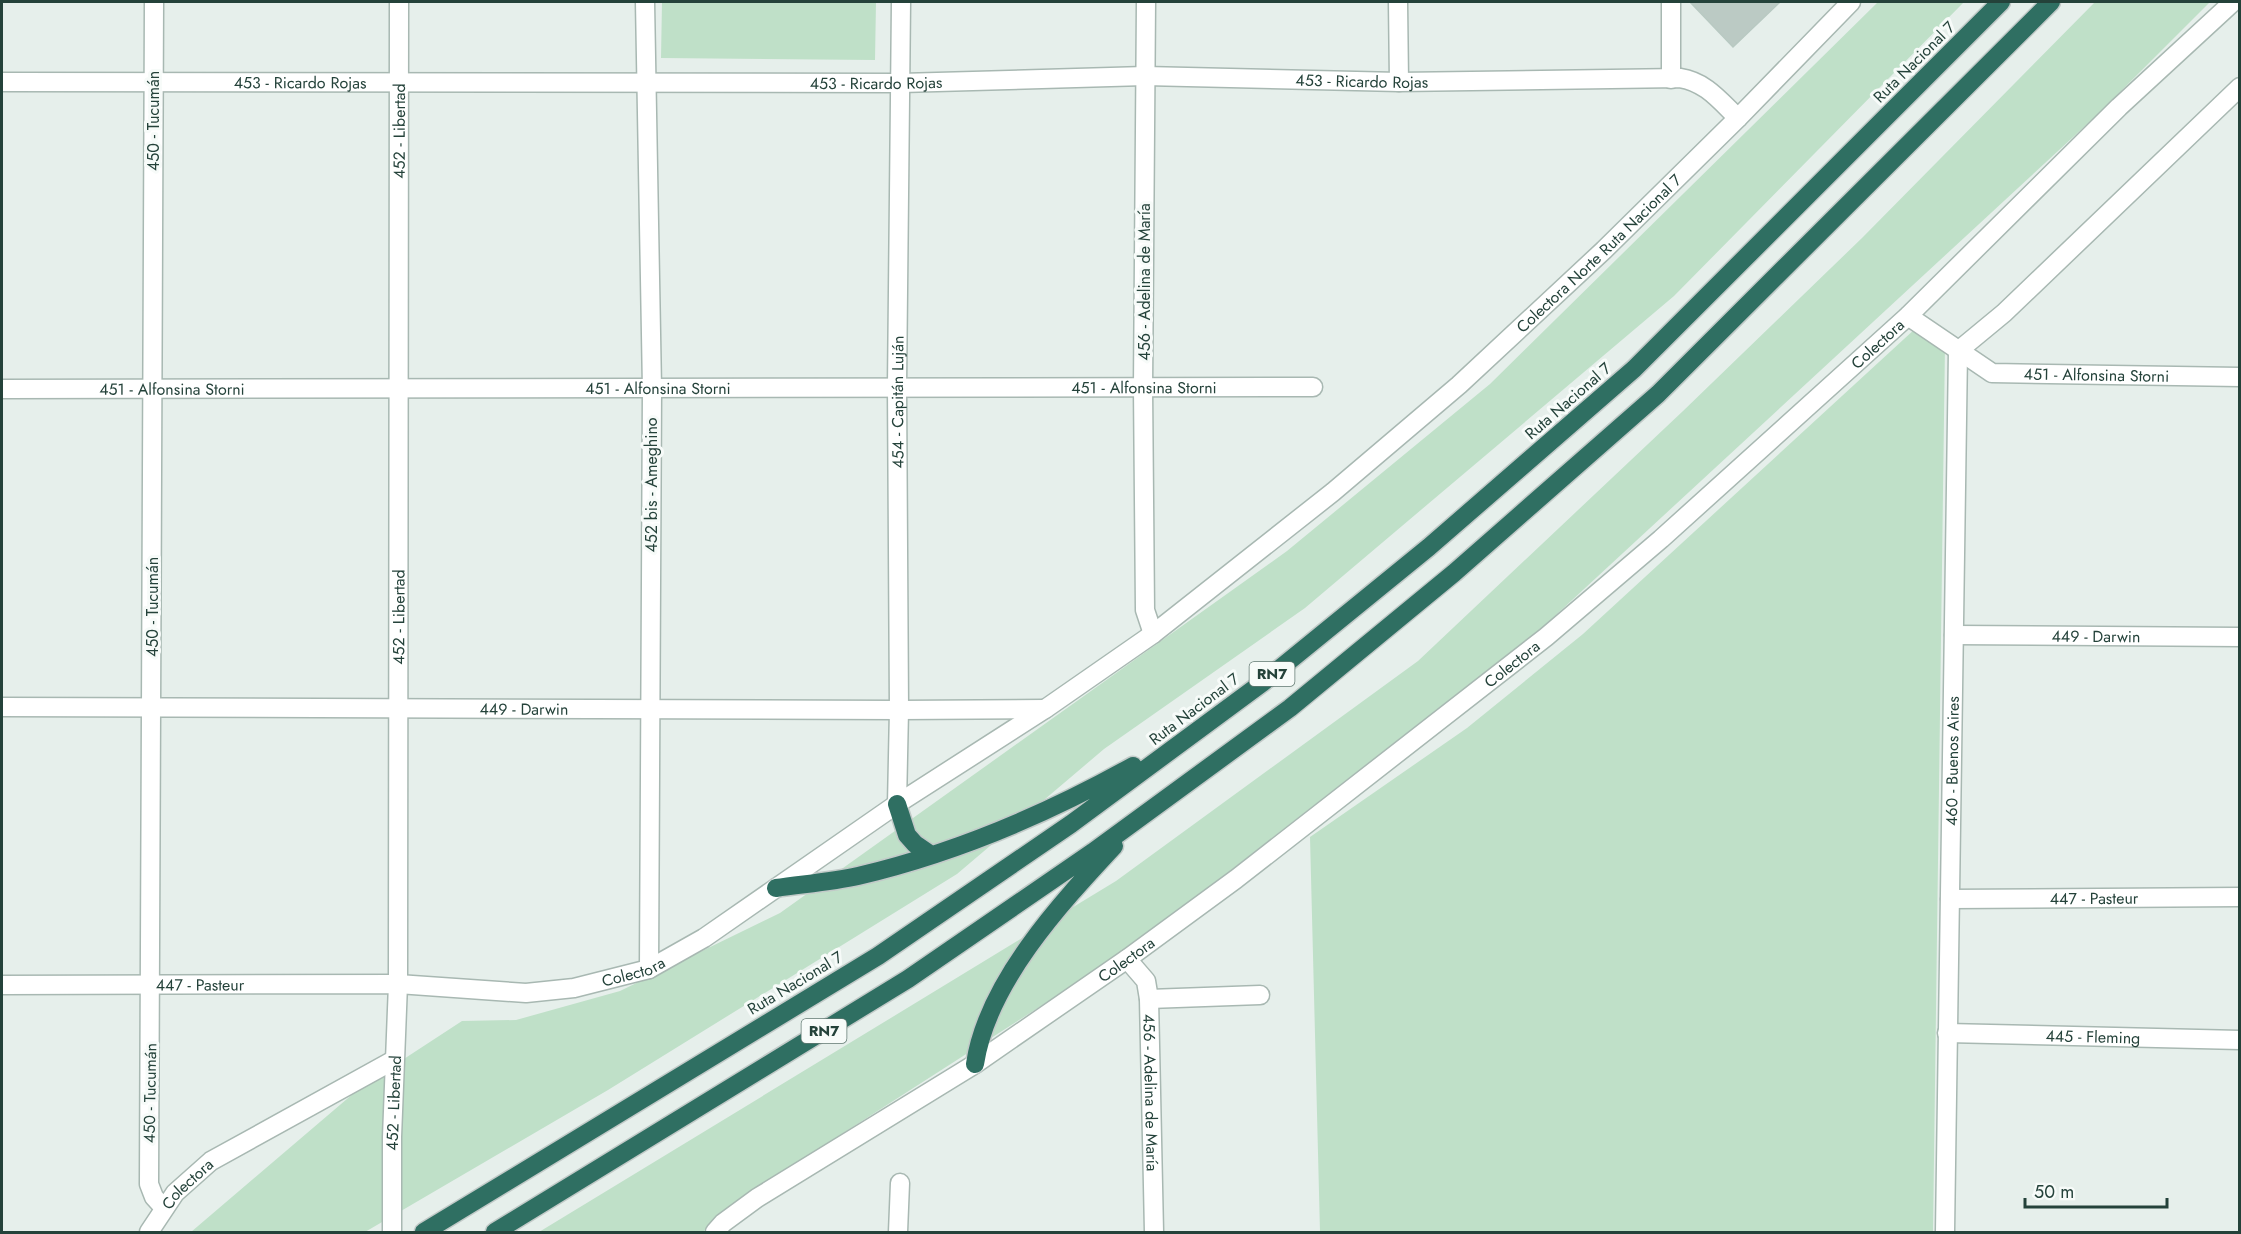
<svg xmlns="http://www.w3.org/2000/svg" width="2241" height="1234" viewBox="0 0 2241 1234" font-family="Jost,sans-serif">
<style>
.green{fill:#bfe0c8}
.building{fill:#bbcac4;stroke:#b8c9c2;stroke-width:1.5}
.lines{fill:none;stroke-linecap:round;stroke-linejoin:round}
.minor-casing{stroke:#a8b8b2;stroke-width:21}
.highway-casing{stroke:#c2cac8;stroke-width:21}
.minor{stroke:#fff;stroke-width:18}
.highway{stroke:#2f6f62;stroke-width:18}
.labels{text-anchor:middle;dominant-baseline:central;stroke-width:6;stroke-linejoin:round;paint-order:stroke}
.shield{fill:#f7fbf9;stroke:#637a73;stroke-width:1.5}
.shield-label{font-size:15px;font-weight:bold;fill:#24423a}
.street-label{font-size:16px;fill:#24423a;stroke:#f7fbf9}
</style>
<rect width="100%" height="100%" fill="#e6efeb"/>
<path class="green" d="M662 2H876L875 60 661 58Z
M1878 2H1964L1674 296 1305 608 1104 749 957 874 608 1090 365 1232H191L361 1087 462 1021 516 1020 620 991 780 913 1287 551 1490 384Z
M2095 2H2210L2097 115 1544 626 1226 874 1083 979 728 1207 703 1232H539L1116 881 1418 661 1683 411 1862 238Z
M1916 328 1945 344 1933 1232H1320L1310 837 1467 728 1583 634Z"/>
<path class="building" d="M1690 2H1780L1733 47Z"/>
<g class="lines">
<defs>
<g id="minor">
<path d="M154 2 149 1184 154 1197 164 1208"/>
<path d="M645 2 652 389 649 969"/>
<path d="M1146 2 1143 388 1145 610 1153 634"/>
<path d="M1398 2 1399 82"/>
<path d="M1671 79V2"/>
<path id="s1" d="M2 82 901 83 1145 76 1399 82 1680 78C1706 82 1720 101 1738 118"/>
<path id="s2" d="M1908 316 1992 373 2240 377"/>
<path d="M1958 351 2004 313 2240 87"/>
<path id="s3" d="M2 389 1313 387"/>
<path id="s4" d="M1954 635 2240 637"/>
<path id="s5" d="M2 707 899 710 1045 709"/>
<path id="s6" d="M897 804 899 710 897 387 901 2"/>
<path id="s7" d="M1950 899 2240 897"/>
<path id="s8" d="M1127 959 1146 981 1149 999 1154 1232"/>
<path id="s9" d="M2 985 398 984 526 993 574 988 649 969 704 938 897 804 1045 709 1153 634 1333 492 1459 385 1604 250 1738 118 1851 2"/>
<path d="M1149 999 1260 995"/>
<path id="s10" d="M1947 1033 2240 1040"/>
<path id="s11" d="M149 1232 175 1193 211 1161 394 1060"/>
<path id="s12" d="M392 1232V1137L398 984 399 2"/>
<path id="s13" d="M715 1232 723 1223 757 1198 975 1064 1127 959 1236 879 1546 637 1661 539 1908 316 2119 107 2233 2"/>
<path d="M898 1232 900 1183"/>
<path id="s14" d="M1945 1232 1958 351"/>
</g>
<path id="highway" d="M897 804 907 835 915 844 931 855
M776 888C803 884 831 882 858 876 956 853 1045 815 1133 766
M975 1064C987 983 1060 904 1114 846
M424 1232 878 956 1071 824 1262 683 1429 547 1634 369 2001 2
M495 1232 908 979 1093 852 1290 708 1454 573 1658 394 2051 2"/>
</defs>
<use href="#minor" class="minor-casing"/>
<use href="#highway" class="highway-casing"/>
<use href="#minor" class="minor"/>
<use href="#highway" class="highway"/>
</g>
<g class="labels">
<g class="shield">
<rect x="1249.5" y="662" width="45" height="24" rx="4.5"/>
<rect x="801.5" y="1019" width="45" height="24" rx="4.5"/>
</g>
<g class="shield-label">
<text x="1272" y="674">RN7</text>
<text x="824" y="1031">RN7</text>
</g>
<g class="street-label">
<text transform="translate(1914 62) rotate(-45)">Ruta Nacional 7</text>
<text stroke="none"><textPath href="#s1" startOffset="1360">453 - Ricardo Rojas</textPath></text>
<text stroke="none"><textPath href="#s1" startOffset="874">453 - Ricardo Rojas</textPath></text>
<text stroke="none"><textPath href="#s1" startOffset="298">453 - Ricardo Rojas</textPath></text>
<text transform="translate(153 121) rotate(-90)">450 - Tucumán</text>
<text stroke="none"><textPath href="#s12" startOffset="1101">452 - Libertad</textPath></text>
<text stroke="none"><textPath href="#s9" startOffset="1842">Colectora Norte Ruta Nacional 7</textPath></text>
<text transform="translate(1144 282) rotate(-90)">456 - Adelina de María</text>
<text stroke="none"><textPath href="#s13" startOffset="1466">Colectora</textPath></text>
<text stroke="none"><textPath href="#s2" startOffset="206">451 - Alfonsina Storni</textPath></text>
<text stroke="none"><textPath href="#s3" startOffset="1142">451 - Alfonsina Storni</textPath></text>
<text stroke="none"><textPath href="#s3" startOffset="170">451 - Alfonsina Storni</textPath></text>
<text stroke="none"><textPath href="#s3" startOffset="656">451 - Alfonsina Storni</textPath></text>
<text transform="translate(1568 401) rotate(-41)">Ruta Nacional 7</text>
<text stroke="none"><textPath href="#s6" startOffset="402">454 - Capitán Luján</textPath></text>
<text transform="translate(651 485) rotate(-90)">452 bis - Ameghino</text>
<text transform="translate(152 607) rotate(-90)">450 - Tucumán</text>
<text stroke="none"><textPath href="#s12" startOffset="615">452 - Libertad</textPath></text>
<text stroke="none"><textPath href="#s4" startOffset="142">449 - Darwin</textPath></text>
<text stroke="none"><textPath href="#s13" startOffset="980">Colectora</textPath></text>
<text stroke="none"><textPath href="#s5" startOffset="522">449 - Darwin</textPath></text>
<text transform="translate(1194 709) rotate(-37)">Ruta Nacional 7</text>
<text stroke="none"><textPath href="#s14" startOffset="471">460 - Buenos Aires</textPath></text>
<text stroke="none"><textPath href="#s7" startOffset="144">447 - Pasteur</textPath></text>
<text stroke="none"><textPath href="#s13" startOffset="494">Colectora</textPath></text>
<text stroke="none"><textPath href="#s9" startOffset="634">Colectora</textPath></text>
<text transform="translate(795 983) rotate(-31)">Ruta Nacional 7</text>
<text stroke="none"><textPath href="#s9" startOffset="198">447 - Pasteur</textPath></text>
<text stroke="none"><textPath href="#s10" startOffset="146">445 - Fleming</textPath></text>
<text stroke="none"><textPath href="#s8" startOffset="141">456 - Adelina de María</textPath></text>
<text transform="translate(150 1093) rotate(-89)">450 - Tucumán</text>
<text stroke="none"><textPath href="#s12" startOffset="129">452 - Libertad</textPath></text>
<text stroke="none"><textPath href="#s11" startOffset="62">Colectora</textPath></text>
</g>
</g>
<rect width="2241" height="1234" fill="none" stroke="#24423a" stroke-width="6"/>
<path d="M2025 1198v9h142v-9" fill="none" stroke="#24423a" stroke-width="3"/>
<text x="2034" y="1198" font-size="18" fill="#24423a" stroke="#f7fbf9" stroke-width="4.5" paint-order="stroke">50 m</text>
</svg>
